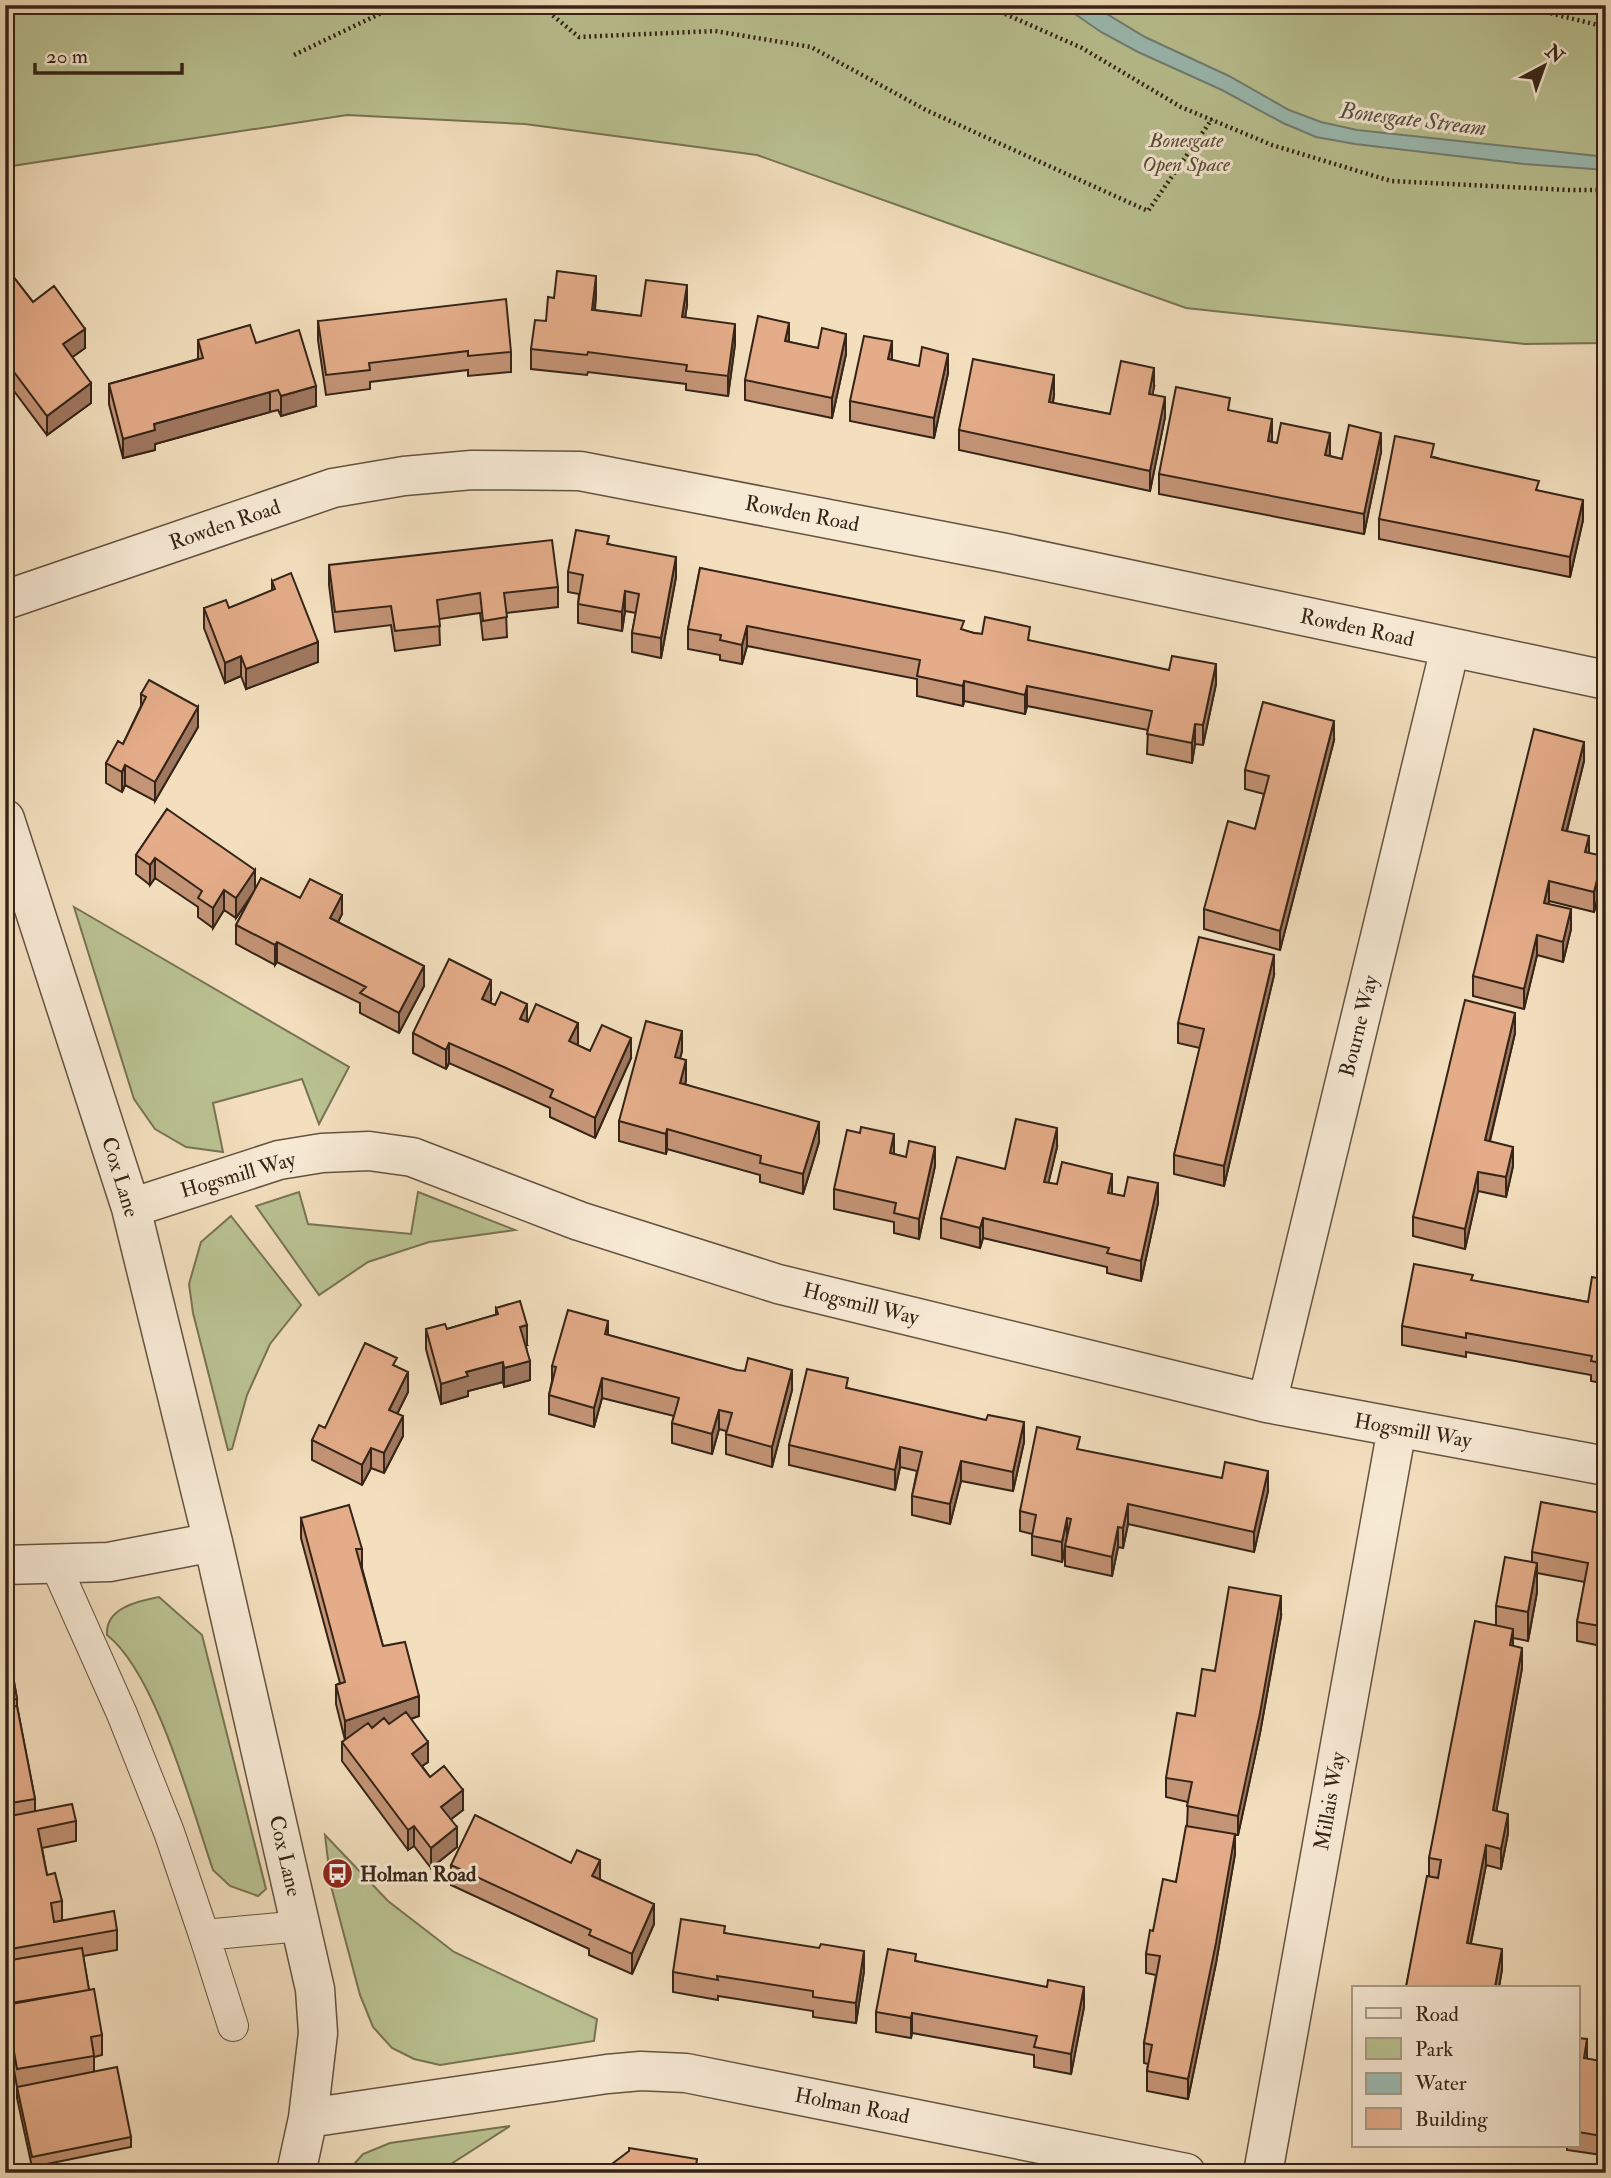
<svg xmlns="http://www.w3.org/2000/svg" width="1611" height="2178" viewBox="0 0 1611 2178" font-family="'IM FELL Double Pica',serif">
<style>
.green{fill:#bac292;stroke:#787354;stroke-width:2}
.water{fill:#9bbcb3;stroke:#727f75;stroke-width:2}
.lines{fill:none;stroke-linecap:round;stroke-linejoin:round}
.lane-casing{stroke:#645341;stroke-width:32}
.street-casing{stroke:#645341;stroke-width:41}
.path{stroke:#352417;stroke-width:4.5;stroke-dasharray:2 3.5;stroke-linecap:butt}
.lane{stroke:#f7ead5;stroke-width:30}
.street{stroke:#f7ead5;stroke-width:38}
.wall{fill:#c49476;stroke:#352417;stroke-width:2}
.shaded-wall{fill:#a07860;stroke:#352417;stroke-width:2}
.building{fill:#e4ac89;stroke:#352417;stroke-width:2}
.labels{text-anchor:middle;dominant-baseline:central;stroke-width:6;stroke-linejoin:round;paint-order:stroke}
.park-label{font-size:21px;font-style:italic;fill:#564c36;stroke:#f7ead5}
.street-label{font-size:21px;fill:#352417;stroke:#f7ead5}
.poi-label{font-size:21px;font-weight:bold;fill:#352417;stroke:#f7ead5;text-anchor:start}
.water-label{font-size:23px;font-style:italic;fill:#545246;stroke:#f7ead5}
</style>
<rect width="100%" height="100%" fill="#f3dfbe"/>
<filter id="stains"><feTurbulence type="fractalNoise" baseFrequency=".00286" numOctaves="4"/><feColorMatrix values="0 0 0 0 .2 0 0 0 0 .09 0 0 0 0 .02 0 0 0 .5 -.17"/></filter>
<radialGradient id="worn" r=".72"><stop offset=".6" stop-color="#630" stop-opacity="0"/><stop offset="1" stop-color="#630" stop-opacity=".3"/></radialGradient>
<path class="green" d="M5 5H1606V343L1525 344 1186 308 757 155 525 124 347 115 5 167Z
M74 907 349 1067 319 1124 302 1079 213 1103 223 1152 186 1147 155 1129 134 1099Z
M299 1192 308 1224 411 1234 418 1192 515 1230 429 1242 368 1262 319 1295 256 1206Z
M231 1216 301 1305 270 1344 247 1395 232 1449 228 1450 193 1313 189 1284 201 1242Z
M159 1597 202 1635 266 1889 258 1896 230 1886 213 1870C192 1809 156 1673 107 1635 105 1608 138 1601 159 1597Z
M325 1835 388 1901 454 1952 597 2019 594 2041 440 2065 414 2059 392 2048 373 2027 360 1995 331 1886Z
M510 2126 437 2173H346L363 2154 390 2143Z"/>
<path class="water" d="M1062 5H1092L1145 37 1229 76 1289 110 1321 122 1357 130 1606 157V170L1524 164 1355 144 1316 137 1283 123 1222 90 1138 52 1101 32Z"/>
<g class="lines">
<defs>
<path id="lane" d="M55 1564 122 1714 169 1832 204 1935 301 1926
M204 1935 233 2026"/>
<path id="street" d="M5 600 333 488 404 476 472 470 580 471 1005 553 1606 680
M5 819 131 1208 213 1542 315 1989 318 2033 308 2118 296 2173
M131 1208 279 1160 322 1153 369 1151 412 1157 579 1221 778 1284 1267 1403 1606 1466
M1267 1403 1450 648
M5 1565 109 1562 213 1542
M308 2118 607 2074 641 2071 686 2073 1186 2173
M1263 2173 1397 1428"/>
</defs>
<use href="#lane" class="lane-casing"/>
<use href="#street" class="street-casing"/>
<path class="path" d="M540 5 579 37 715 31 811 47 926 110 1148 211 1212 119
M985 5 1082 48 1181 107 1272 145 1391 181 1569 190H1606
M1502 5 1529 8 1606 27
M294 55 398 5"/>
<use href="#lane" class="lane"/>
<use href="#street" class="street"/>
</g>
<path class="wall" d="M5 266 33 302 85 348 72 357 91 403 47 435 5 379Z
M596 296 595 310 641 316 687 305 685 317 735 344 728 396 686 390V384L588 372 587 375 531 369V349L546 321 554 298Z
M318 321 511 352V372L468 376V370L370 382V389L326 395 318 340Z
M198 340 256 343 316 406 281 416 278 410 270 412 155 444V450L123 458 109 404V384L198 359Z
M789 342 846 354 832 418 745 400V380Z
M892 360 948 373 934 438 850 421V401Z
M1154 387 1152 394 1165 417 1150 491 959 450V430L1054 395 1053 403 1110 414Z
M1230 411 1272 439 1271 442 1330 453V456L1342 459 1381 452 1364 534 1159 494V474Z
M1434 457 1539 491 1583 520 1570 577 1379 539V519Z
M609 544 676 577 661 658 632 652V633L636 613 625 611 622 631 578 623V604L579 594 568 592V572Z
M1606 548V585L1602 584V564Z
M329 565 558 587V607L506 613 507 637 483 640 480 613 439 619 440 645 395 651 391 625 335 632 329 585Z
M700 568 974 633 1030 641 1216 684 1203 745 1195 744 1192 763 1147 754 1148 730 1027 706 1025 714 964 701 963 706 917 696V679L747 646 742 664 720 660V655L688 649V629Z
M272 581 318 662 246 689 241 676 225 683 204 628V608H229L272 591Z
M141 694 198 727 155 801 125 785 122 792 106 783V763L123 744 141 706Z
M1334 740 1280 950 1204 929V909L1255 829 1264 794 1245 789V770Z
M1584 761 1567 831 1589 853 1603 876 1594 912 1549 901 1548 904 1571 929 1563 962 1537 955 1524 1009 1473 996V976Z
M167 809 255 890 300 898 342 914 338 922 424 986 399 1033 360 1013V1003L277 962 275 965 236 944V925L254 892 236 918 224 910 213 928 198 917V907L155 878 150 885 136 874V855Z
M1274 975 1224 1186 1174 1174V1155L1200 1048 1178 1043V1023Z
M491 1000 490 1003 527 1022 578 1043 577 1045 590 1051 631 1058 595 1138 550 1117V1108L506 1088 449 1063 446 1069 413 1053V1033Z
M1515 1033 1490 1141 1513 1166 1506 1197 1478 1191 1465 1249 1413 1236V1217Z
M682 1051 680 1058 686 1080 685 1084 819 1142 803 1194 760 1182V1175L667 1149 666 1154 619 1141V1121Z
M1057 1147 1048 1183 1112 1194 1158 1203 1141 1281 1107 1273V1267L983 1238 980 1248 941 1238V1218L1005 1169Z
M894 1154 935 1166 919 1239 894 1233V1222L834 1209V1189Z
M1606 1280V1384L1591 1381V1375L1466 1352V1357L1402 1345V1326L1473 1281 1588 1302Z
M496 1308 527 1345H526L530 1380 504 1387 503 1382 468 1391V1396L441 1404 426 1349V1329H447L496 1315Z
M608 1335 792 1390 772 1467 726 1454V1431L719 1429 712 1454 672 1443V1423L674 1416 602 1398 594 1427 549 1414V1395L552 1381V1366Z
M397 1367 408 1392 397 1414 403 1436 384 1473 371 1468 362 1485 312 1460V1440Z
M848 1388 1024 1442 1013 1491 961 1481 950 1524 912 1515V1496L917 1471 900 1467 895 1490 789 1465V1445Z
M1080 1450 1268 1491 1254 1552 1128 1524 1123 1548 1118 1547 1112 1576 1065 1566V1546L1067 1538 1062 1562 1032 1555V1534L1020 1531V1511Z
M1606 1514V1647L1577 1641V1622L1585 1582 1537 1573V1592L1528 1641 1513 1638V1646L1522 1668 1496 1811 1508 1833 1501 1869 1486 1865 1471 1943 1502 1969 1499 1987H1406L1429 1877V1858L1496 1626V1606L1532 1563V1552Z
M301 1518 362 1549V1568L383 1646 419 1716 411 1719 428 1762 422 1766 430 1777 463 1810 451 1819 457 1847 431 1868 414 1846 408 1850 342 1761V1742L345 1740 336 1704V1685L340 1683 301 1538Z
M1281 1616 1260 1733 1238 1835H1235V1854L1216 1963 1188 2099 1147 2091V2071L1148 2064 1144 2063V2043L1156 1975 1146 1973V1954L1153 1931 1176 1882 1187 1826 1188 1802 1166 1797V1778L1195 1716 1215 1671Z
M5 1630 17 1699V1706L35 1799V1811L76 1821V1841L42 1848 47 1875 62 1901V1920L117 1930V1950L83 1956 89 1990 102 2035V2055L94 2057V2071L131 2137V2147L32 2167 17 2098V2087L6 2025 5 2014Z
M451 1865 600 1879 654 1924 632 1974 589 1955V1949L451 1885Z
M725 1933 864 1971 856 2023 813 2017V2011L718 1996V2000L673 1992V1972Z
M916 1961 1084 2007 1071 2074 1034 2067V2055L912 2033 911 2038 876 2032V2012Z
M1578 2038 1587 2059 1606 2062V2149H1603L1602 2155 1567 2150V2145H1578Z"/>
<path class="shaded-wall" d="M596 276V296L592 329V310Z
M687 285V305L682 337V317Z
M789 323V342L785 341Z
M735 324V344L728 396V376Z
M85 329V348L63 364V344Z
M846 334V354L832 418V398Z
M892 341V360L888 359Z
M948 354V373L934 438V418Z
M1154 368V387L1149 413V394Z
M1054 375V395L1049 422V402Z
M91 383V403L47 435V416Z
M316 386V406L281 416V396Z
M270 392V412L155 444V450L123 458V439L154 424Z
M1165 397V417L1150 491V471Z
M1272 419V439L1268 461V441Z
M1330 433V453L1325 475V455Z
M1381 433V452L1364 534V514Z
M1583 500V520L1570 577V557Z
M676 557V577L661 658V638Z
M625 591V611L622 631V612Z
M747 626V646L742 664V645Z
M318 642V662L246 689V669Z
M241 656V676L225 683V663Z
M1216 664V684L1203 745V725Z
M964 681V701L963 706V686Z
M1027 686V706L1025 714V695Z
M198 707V727L155 801V782Z
M1334 721V740L1280 950V931Z
M1195 724V744L1192 763V743Z
M1584 742V761L1562 849V830Z
M125 765V785L122 792V772Z
M1589 836V856L1585 852Z
M1603 856V876L1594 912V892Z
M155 858V878L150 885V865Z
M255 870V890L236 918V898Z
M1549 881V901L1544 922V903Z
M224 890V910L213 928V908Z
M342 895V914L330 938V918Z
M1571 909V929L1563 962V942Z
M1537 935V955L1524 1009V989Z
M277 942V962L275 965V945Z
M1274 955V975L1224 1186V1166Z
M424 966V986L399 1033V1013Z
M491 980V1000L482 1019V999Z
M527 1004V1023L520 1019Z
M1515 1013V1033L1485 1160V1140Z
M578 1023V1043L569 1061V1041Z
M682 1031V1051L675 1077V1057Z
M631 1038V1058L595 1138V1118Z
M449 1043V1063L446 1069V1050Z
M686 1060V1080L680 1103V1083Z
M819 1122V1142L803 1194V1174Z
M1057 1128V1147L1044 1202V1182Z
M667 1129V1149L666 1154V1134Z
M894 1134V1154L890 1153Z
M935 1147V1166L919 1239V1219Z
M1513 1147V1166L1506 1197V1177Z
M1478 1172V1191L1465 1249V1229Z
M1112 1174V1194L1108 1193Z
M1158 1183V1203L1141 1281V1261Z
M983 1218V1238L980 1248V1228Z
M608 1321V1341L605 1334Z
M527 1325V1345L520 1347V1327Z
M530 1361V1380L504 1387V1368Z
M503 1362V1382L468 1391V1396L441 1404V1384L466 1372Z
M792 1370V1390L772 1467V1447Z
M408 1372V1392L389 1430V1410Z
M602 1378V1398L594 1427V1408Z
M719 1410V1429L712 1454V1434Z
M403 1416V1436L384 1473V1453Z
M1024 1422V1442L1013 1491V1472Z
M900 1447V1467L895 1490V1470Z
M371 1448V1468L362 1485V1465Z
M961 1461V1481L950 1524V1504Z
M1268 1471V1491L1254 1552V1532Z
M1128 1504V1524L1123 1548V1528Z
M1067 1518V1538L1062 1562V1542Z
M1118 1527V1547L1112 1576V1557Z
M1537 1563V1592L1528 1641V1612Z
M1281 1596V1616L1260 1733 1238 1835V1816Z
M1513 1629V1649L1510 1645Z
M1522 1648V1668L1493 1830V1810Z
M419 1696V1716L345 1741V1721Z
M428 1742V1762L412 1773V1754Z
M463 1790V1810L441 1827V1807Z
M1508 1814V1833L1501 1869V1849Z
M414 1826V1846L408 1850V1830Z
M457 1827V1847L431 1868V1848Z
M1235 1834V1854L1216 1963 1188 2099V2079Z
M1486 1845V1865L1467 1962V1943Z
M600 1860V1880L592 1876Z
M654 1904V1924L632 1974V1954Z
M1502 1949V1969L1499 1987H1495Z
M864 1951V1971L856 2023V2003Z
M1084 1987V2007L1071 2074V2054Z
M912 2013V2033L911 2038V2018Z
M1587 2039V2059L1584 2058Z
M1603 2129V2149L1602 2155V2136Z"/>
<path class="building" d="M5 266 33 302 54 286 85 329 63 344 91 383 47 416 5 360Z
M557 271 596 276 592 310 641 316 646 280 687 285 682 317 735 324 728 376 686 371 687 365 588 352 587 355 531 349 535 320 546 321 548 297 554 298Z
M506 299 511 352 468 356V351L369 363 370 370 326 375 318 321Z
M758 316 789 323 785 341 818 348 822 328 846 334 832 398 745 380Z
M250 325 256 343 299 330 316 386 281 396 278 390 270 392 154 424 155 430 123 439 109 384 203 358 198 340Z
M864 336 892 341 888 359 919 366 922 347 948 354 934 418 850 401Z
M973 359 1054 375 1049 402 1110 414 1121 361 1154 368 1149 394 1165 397 1150 471 959 430Z
M1176 387 1230 398 1228 410 1272 419 1268 441 1277 443 1281 423 1330 433 1325 455 1342 459 1349 425 1381 433 1364 514 1159 474Z
M1395 436 1434 444 1431 457 1539 481 1536 490 1583 500 1570 557 1379 519Z
M576 530 609 536 607 544 676 557 661 638 632 633 639 594 625 591 622 612 578 604 583 575 568 572Z
M552 540 558 587 504 593 507 617 483 621 480 593 437 600 440 626 395 631 391 606 335 612 329 565Z
M1606 548V565L1602 564Z
M700 568 964 621 961 629 974 633 982 634 985 617 1030 627 1028 640 1169 670 1172 656 1216 664 1203 725 1195 724 1192 743 1147 734 1152 711 1027 686 1025 695 964 681 963 686 917 676 920 660 747 626 742 645 720 640 721 635 688 629Z
M291 573 318 642 246 669 241 656 225 663 204 608 226 600 229 608 275 589 272 581Z
M149 680 198 707 155 782 125 765 122 772 106 763 118 741 123 744 146 697 141 694Z
M1263 702 1334 721 1280 931 1204 909 1228 821 1255 829 1269 776 1245 770Z
M1534 729 1584 742 1562 830 1589 836 1585 852 1603 856 1594 892 1549 881 1544 903 1571 909 1563 942 1537 935 1524 989 1473 976Z
M167 809 255 870 236 898 224 890 213 908 198 898 202 891 155 858 150 865 136 855Z
M261 878 300 898 310 879 342 895 330 918 424 966 399 1013 360 993 366 987 277 942 275 945 236 925Z
M1199 937 1274 955 1224 1166 1174 1155 1204 1029 1178 1023Z
M449 959 491 980 482 999 495 1005 501 992 527 1004 520 1019 528 1022 536 1004 578 1023 569 1041 590 1051 602 1025 631 1038 595 1118 550 1097 553 1090 506 1068 449 1043 446 1050 413 1033Z
M1465 1000 1515 1013 1485 1140 1513 1147 1506 1177 1478 1172 1465 1229 1413 1217Z
M646 1021 682 1031 675 1057 686 1060 680 1083 819 1122 803 1174 760 1163 761 1156 667 1129 666 1134 619 1121Z
M1016 1119 1057 1128 1044 1182 1057 1184 1062 1162 1112 1174 1108 1193 1124 1196 1128 1177 1158 1183 1141 1261 1107 1253 1109 1248 983 1218 980 1228 941 1218 957 1157 1005 1169Z
M861 1127 894 1134 890 1153 906 1157 909 1141 935 1147 919 1219 894 1213 896 1203 834 1189 847 1130 860 1133Z
M1414 1264 1473 1275 1471 1280 1588 1302 1592 1277 1606 1280V1364L1591 1361 1592 1356 1466 1333V1338L1402 1326Z
M520 1301 527 1325 520 1327 530 1361 504 1368 503 1362 466 1372 468 1376 441 1384 426 1329 445 1324 447 1329 498 1314 496 1308Z
M568 1310 608 1321 605 1334 737 1370 745 1371 748 1358 792 1370 772 1447 726 1434 732 1413 719 1410 712 1434 672 1423 679 1398 602 1378 594 1408 549 1395 556 1367 552 1366Z
M365 1343 397 1358 393 1365 408 1372 389 1410 403 1416 384 1453 371 1448 362 1465 312 1440 319 1425 325 1428Z
M807 1369 848 1378 846 1388 856 1390 986 1420 988 1415 1024 1422 1013 1472 961 1461 950 1504 912 1496 922 1452 900 1447 895 1470 789 1445Z
M1037 1427 1080 1437 1077 1449 1222 1478 1225 1462 1268 1471 1254 1532 1128 1504 1123 1528 1118 1527 1112 1557 1065 1546 1071 1519 1067 1518 1062 1542 1032 1536 1036 1515 1020 1511Z
M1541 1502 1606 1514V1627L1577 1622 1588 1563 1532 1552Z
M349 1505 362 1549H356L383 1646 405 1642 419 1696 345 1721 336 1685 345 1682 301 1518Z
M1505 1557 1537 1563 1528 1612 1496 1606Z
M1229 1587 1281 1596 1260 1713 1238 1816 1187 1806 1192 1782 1166 1778 1177 1713 1195 1716 1202 1669 1215 1671Z
M1475 1621 1513 1629 1510 1645 1522 1648 1493 1810 1508 1814 1501 1849 1486 1845 1467 1943 1502 1949 1495 1987H1406L1427 1876 1438 1878 1441 1860 1429 1858Z
M5 1630 17 1699 5 1701Z
M17 1706 35 1799 5 1804V1708Z
M406 1712 428 1742 412 1754 430 1777 444 1766 463 1790 441 1807 457 1827 431 1848 414 1826 408 1830 342 1742 368 1723 372 1728 384 1718 389 1724Z
M72 1804 76 1821 38 1829 47 1875 55 1873 62 1901 51 1903 54 1922 114 1911 117 1930 5 1950V1817Z
M475 1815 571 1863 577 1850 600 1860 592 1876 654 1904 632 1954 589 1935 591 1930 451 1865Z
M1186 1826 1235 1834 1216 1943 1188 2079 1147 2071 1152 2045 1144 2043 1160 1956 1146 1954 1150 1930 1153 1931 1163 1879 1176 1882Z
M681 1919 725 1926 724 1933 819 1948 821 1944 864 1951 856 2003 813 1997V1991L717 1976 718 1980 673 1972Z
M82 1948 89 1990 5 2004V1961Z
M888 1949 916 1954 915 1961 1047 1987 1048 1980 1084 1987 1071 2054 1034 2047 1037 2036 912 2013 911 2018 876 2012Z
M94 1989 102 2035 91 2037 94 2056 17 2069 6 2005Z
M1578 2038 1587 2039 1584 2058 1606 2062V2130L1603 2129 1602 2136 1578 2132Z
M117 2067 131 2137 32 2157 17 2087Z
M629 2148 697 2159 695 2173H600L629 2151Z
M159 2166 161 2173H119Z"/>
<defs>
<symbol id="bus-disc" viewBox="-11 -11 22 22"><circle r="9.5" fill="#8f2418" stroke="#f7ead5"/><path d="M-5-6H5V4H4V6H2V4H-2V6H-4V4H-5ZM-3.5-4V0h7V-4ZM-3.5 1.2v1.5H-2V1.2ZM2 1.2v1.5H3.5V1.2Z" fill="#fff"/></symbol>
</defs>
<g fill-rule="evenodd">
<use href="#bus-disc" x="320" y="1856" width="35" height="35"/>
</g>
<g class="labels">
<g class="park-label">
<text x="1186" y="140">Bonesgate<tspan x="1186" dy="24">Open Space</tspan></text>
</g>
<g class="street-label">
<text transform="translate(802 514) rotate(11)">Rowden Road</text>
<text transform="translate(225 525) rotate(-19)">Rowden Road</text>
<text transform="translate(1357 628) rotate(12)">Rowden Road</text>
<text transform="translate(1359 1026) rotate(-76)">Bourne Way</text>
<text transform="translate(238 1175) rotate(-16)">Hogsmill Way</text>
<text transform="translate(120 1177) rotate(73)">Cox Lane</text>
<text transform="translate(861 1304) rotate(14)">Hogsmill Way</text>
<text transform="translate(1413 1431) rotate(10)">Hogsmill Way</text>
<text transform="translate(1330 1801) rotate(-80)">Millais Way</text>
<text transform="translate(285 1856) rotate(77)">Cox Lane</text>
<text transform="translate(852 2106) rotate(11)">Holman Road</text>
</g>
<g class="poi-label">
<text x="360" y="1874">Holman Road</text>
</g>
<g class="water-label">
<text transform="translate(1413 119) rotate(7)">Bonesgate Stream</text>
</g>
</g>
<rect width="1611" height="2178" fill="none" stroke="#f3dfbe" stroke-width="28"/>
<rect x="7" y="7" width="1597" height="2164" fill="none" stroke="#352417" stroke-width="3.5"/>
<rect x="14" y="14" width="1583" height="2150" fill="none" stroke="#352417" stroke-width="2"/>
<rect x="1352" y="1986" width="228" height="161" fill="#f7ead5" stroke="#a99b89" stroke-width="2"/>
<rect x="1366" y="2008" width="35" height="10" fill="#f7ead5" stroke="#a99b89" stroke-width="2"/>
<text x="1415" y="2021" font-size="21" fill="#352417">Road</text>
<rect x="1366" y="2038" width="35" height="21" fill="#bac292" stroke="#a99b89" stroke-width="2"/>
<text x="1415" y="2056" font-size="21" fill="#352417">Park</text>
<rect x="1366" y="2073" width="35" height="21" fill="#9bbcb3" stroke="#a99b89" stroke-width="2"/>
<text x="1415" y="2090" font-size="21" fill="#352417">Water</text>
<rect x="1366" y="2108" width="35" height="21" fill="#e4ac89" stroke="#a99b89" stroke-width="2"/>
<text x="1415" y="2126" font-size="21" fill="#352417">Building</text>
<g transform="translate(1544 66) rotate(41)" stroke="#f7ead5" stroke-width="5" paint-order="stroke">
<path d="M0-5L12 26L0 18L-12 26Z" fill="#352417"/>
<text y="-10" font-size="19" font-weight="bold" text-anchor="middle" fill="#352417">N</text>
</g>
<path d="M35 63v10h147v-10" fill="none" stroke="#352417" stroke-width="3.5"/>
<text x="46" y="63" font-size="21" fill="#352417" stroke="#f7ead5" stroke-width="5" paint-order="stroke">20 m</text>
<rect width="100%" height="100%" filter="url(#stains)"/>
<rect width="100%" height="100%" fill="url(#worn)"/>
</svg>
